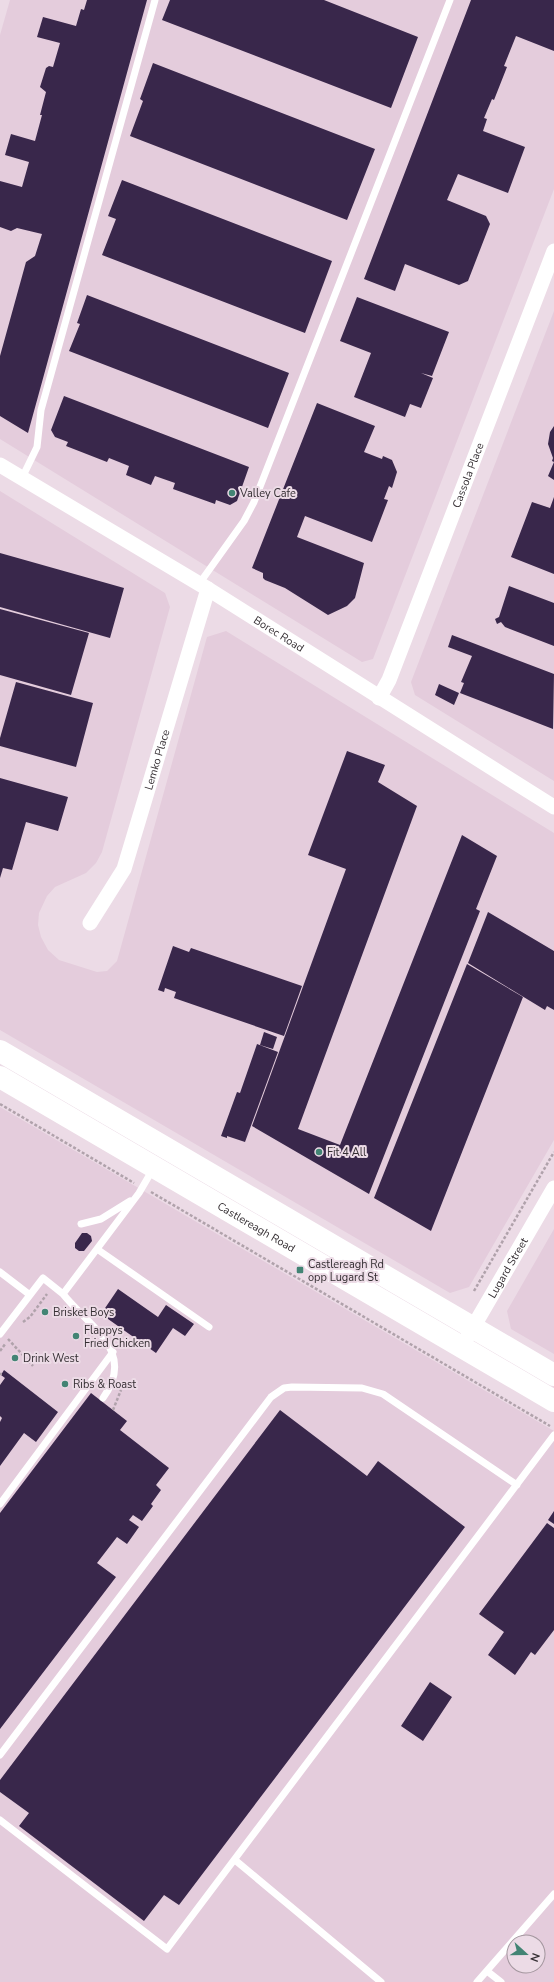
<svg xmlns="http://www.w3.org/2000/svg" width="554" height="1982" viewBox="0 0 554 1982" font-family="'Nunito Sans',sans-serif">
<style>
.built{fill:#e4ccdc;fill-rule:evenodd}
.building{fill:#39274b}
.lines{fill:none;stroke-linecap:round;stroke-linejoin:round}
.path{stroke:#b0a2ab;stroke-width:2.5;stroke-dasharray:3 2;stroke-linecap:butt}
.lane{stroke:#fff;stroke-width:7}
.street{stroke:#fff;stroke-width:15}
.primary{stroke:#fff;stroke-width:22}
.poi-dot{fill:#428474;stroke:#ecdbe6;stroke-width:1.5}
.labels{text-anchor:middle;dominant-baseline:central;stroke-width:4;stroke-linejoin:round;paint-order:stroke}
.street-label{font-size:11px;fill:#352f33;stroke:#ecdbe6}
.poi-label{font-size:11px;fill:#352f33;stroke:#ecdbe6;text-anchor:start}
</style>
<rect width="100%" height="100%" fill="#ecdbe6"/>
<path class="built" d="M10 0H554V189L373 659 362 662 0 439V35Z
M554 311V781L415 695 411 682Z
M0 491 165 593 170 607 102 852 96 863 86 873 55 887 47 896 39 913 38 925 41 937 48 950 59 960 97 972 107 971 117 961 207 637 226 631 554 833V1140L469 1287 450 1293 0 1030Z
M0 1107 554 1431V1982H0ZM514 1942H538V1966H514Z
M554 1229V1354L511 1329 507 1311Z"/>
<path class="building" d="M87 0H147L28 433 0 416V356L26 262 35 256 42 234 17 228 11 231 0 227V181L22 187 29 162 5 155 11 134 35 141 42 115H40L46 92 40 87 46 68 49 66 53 67 60 43 37 37 43 17 76 26 81 9 84 10Z
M170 0H324L418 37 391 108 162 20Z
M471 0H554V51L516 36 504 66 507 67 494 100 492 99 484 118 487 119 483 131 525 147 508 193 458 174 447 200 486 216 490 224 468 281 459 285 405 264 395 291 364 279Z
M153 63 375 149 347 220 130 136 143 101 140 99Z
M122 180 332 261 305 333 102 255 116 219 108 216Z
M87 295 289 373 268 428 69 351 80 324 77 323Z
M357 297 449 332 432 376 421 373 433 378 421 408 410 404 405 417 354 397 371 353 340 341Z
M64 396 249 467 237 501 230 505 216 500 215 504 173 489 175 483 155 476 151 485 126 475 129 466 109 458 107 462 66 446 68 442 55 437 51 430Z
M317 403 375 426 364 452 382 459 383 456 392 460 397 472 392 488 389 486 384 499 388 500 372 542 305 516 297 537 364 563 355 598 347 606 328 615 285 588 265 580 263 578V573L252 568Z
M554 426V462L552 461 553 458 548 444 550 432Z
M554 462V480L548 476Z
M554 497V574L511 557 532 502 550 508Z
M0 553 124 588 110 638 0 607Z
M509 586 554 603V646L505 627 501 622 497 624 495 619 499 617Z
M0 609 89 633 71 695 0 675Z
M452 635 554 674 553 729 460 693 464 683 461 682 472 656 448 647Z
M16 682 93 703 76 767 0 746V738Z
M439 684 459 693 454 705 435 695Z
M347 751 385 765 378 782 417 806 298 1129 340 1145 462 835 497 856 476 909 480 911 369 1194 252 1126 346 869 308 855Z
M0 778 68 797 58 831 26 822 12 870 3 868 0 878Z
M488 912 554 951V1010L547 1006 545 1010 468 963Z
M173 946 189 952 191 948 302 986 284 1036 174 998 176 992 165 988 164 992 158 990Z
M467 964 523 997 431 1231 374 1198Z
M264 1032 277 1037 273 1049 260 1045Z
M257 1044 278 1052 245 1142 227 1136V1138L221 1136 237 1092 240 1093Z
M82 1233H87L91 1236 92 1241 84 1251H79L75 1248V1243Z
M118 1289 158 1317 166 1305 194 1324 185 1336 173 1328 156 1353 101 1314Z
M4 1370 58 1412 36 1442 24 1433 0 1466V1422L2 1418 0 1416V1385L5 1378 1 1375Z
M91 1393 127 1421 120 1430 169 1468 156 1485 161 1490 151 1504 153 1506 142 1521 133 1515 129 1520 139 1527 127 1544 117 1537 97 1563 116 1577 0 1729V1513Z
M280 1410 367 1476 378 1461 465 1527 179 1905 164 1895 144 1921 19 1826 29 1813 0 1792V1780Z
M554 1511V1524L548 1520Z
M547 1523 554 1528V1630L535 1655 531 1652 515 1675 488 1655 504 1632 479 1614Z
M430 1682 452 1697 423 1741 401 1726Z"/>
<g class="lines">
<path class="path" d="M0 1104 134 1183
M151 1192 550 1426
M474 1291 554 1152
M23 1322 30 1317 47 1294
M8 1339 33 1366
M0 1351 6 1343
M0 1374H2
M113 1410 121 1390"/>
<path class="lane" d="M22 478 37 447 41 410 155 0
M199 584 244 521 254 502 450 0
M81 1224 101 1219 130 1201
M97 1249 209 1327
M0 1272 30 1295
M0 1334 43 1278 63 1294
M103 1398C137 1351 89 1327 63 1294L139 1193 153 1169
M0 1504 113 1352
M0 1755 271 1397 284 1388 292 1387 362 1388 383 1394 517 1485
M0 1820 167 1949 554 1435
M235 1860 381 1982
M487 1971 501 1982
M477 1982 554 1894"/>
<g class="street">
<path id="s1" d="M0 465 208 589 554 807"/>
<path id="s2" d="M379 698 389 680 554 251"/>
<path id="s3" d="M90 923 124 869 208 589"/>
<path id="s4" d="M468 1336 554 1188"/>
</g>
<g class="primary">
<path d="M0 1051 554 1375"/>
<path id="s5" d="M0 1077 554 1401"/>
</g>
</g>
<g class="poi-dot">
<circle cx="232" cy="493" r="4"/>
<circle cx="319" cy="1152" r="4"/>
<rect x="296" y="1266" width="8" height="8" rx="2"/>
<circle cx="45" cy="1312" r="4"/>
<circle cx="76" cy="1336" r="4"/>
<circle cx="15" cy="1358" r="4"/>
<circle cx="65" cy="1384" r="4"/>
</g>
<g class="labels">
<g class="street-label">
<text stroke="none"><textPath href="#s2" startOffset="240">Cassola Place</textPath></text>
<text stroke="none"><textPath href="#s1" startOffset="326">Borec Road</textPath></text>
<text stroke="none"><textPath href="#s3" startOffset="178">Lemko Place</textPath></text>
<text stroke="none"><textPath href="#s5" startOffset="297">Castlereagh Road</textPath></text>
<text stroke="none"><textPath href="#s4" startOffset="79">Lugard Street</textPath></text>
</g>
<g class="poi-label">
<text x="240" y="493">Valley Cafe</text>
<text x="327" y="1152">Fit 4 All</text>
<text x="308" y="1264">Castlereagh Rd<tspan x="308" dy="13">opp Lugard St</tspan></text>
<text x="53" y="1312">Brisket Boys</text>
<text x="84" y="1330">Flappys<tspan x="84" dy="13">Fried Chicken</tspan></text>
<text x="23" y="1358">Drink West</text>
<text x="73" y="1384">Ribs &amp; Roast</text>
</g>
</g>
<g transform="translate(526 1954) rotate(111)"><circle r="19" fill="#ecdbe6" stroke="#a3969e"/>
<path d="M0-3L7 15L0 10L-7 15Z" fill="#428474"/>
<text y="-6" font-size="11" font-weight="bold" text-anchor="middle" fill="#352f33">N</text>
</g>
</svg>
